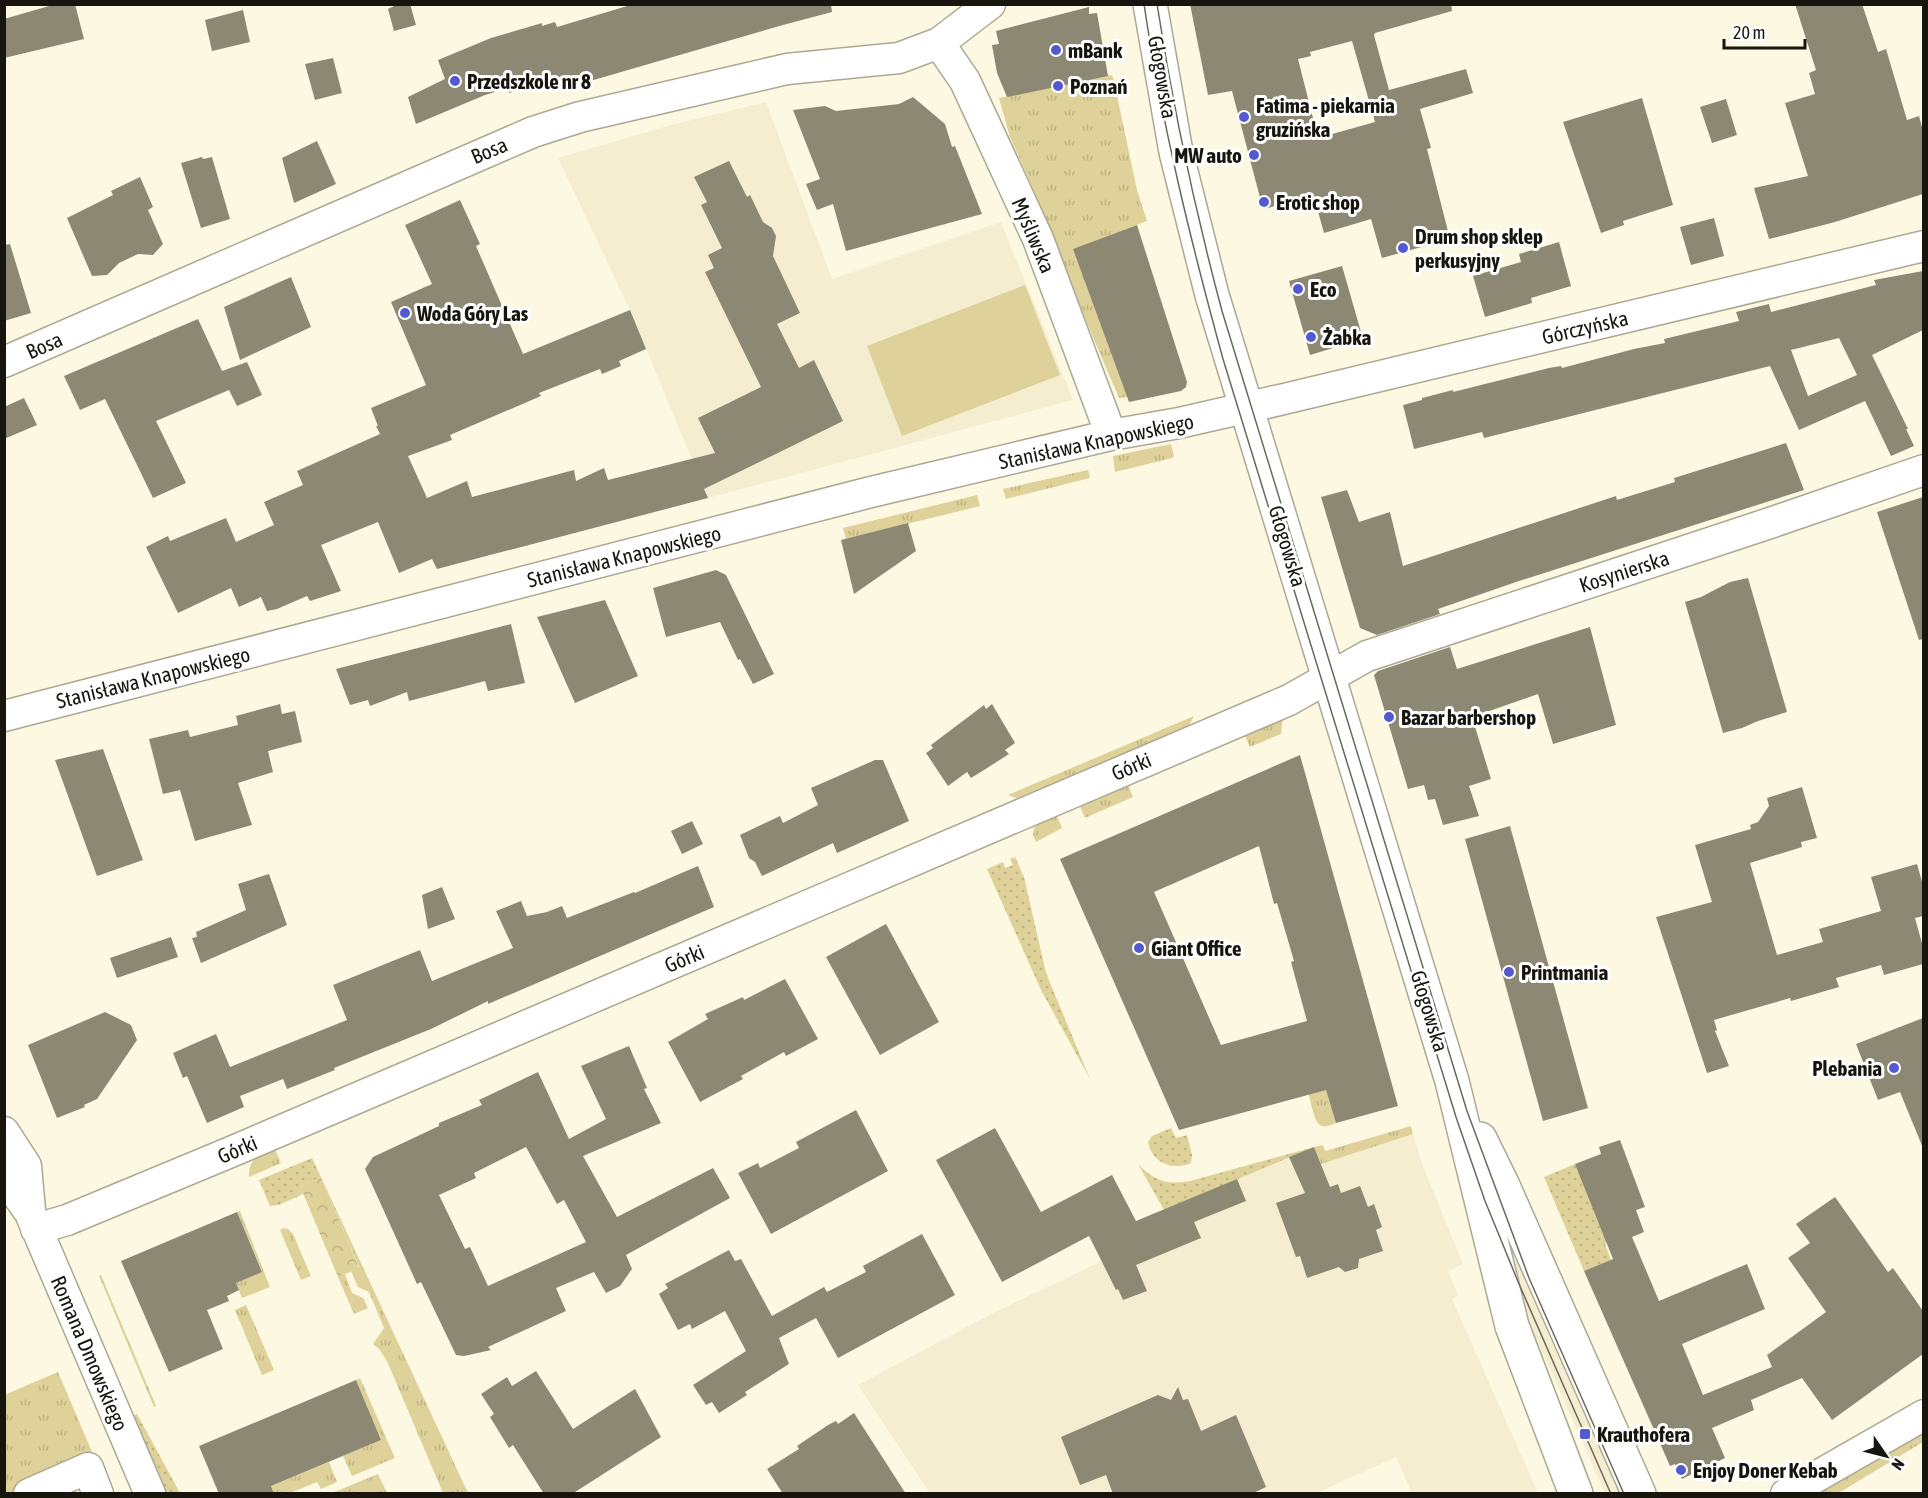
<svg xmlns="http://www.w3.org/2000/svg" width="1928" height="1498" viewBox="0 0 1928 1498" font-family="'Asap Condensed',sans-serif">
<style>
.built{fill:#f4edcf}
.grass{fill:url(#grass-tufts)}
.park{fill:url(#park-crowns)}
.garden{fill:url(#garden-dots)}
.pitch{fill:#ded199}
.building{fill:#8d8874;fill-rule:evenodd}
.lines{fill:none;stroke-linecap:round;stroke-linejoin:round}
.minor-casing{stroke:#ada893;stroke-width:33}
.tertiary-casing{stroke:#ada893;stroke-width:36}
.minor{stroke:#fff;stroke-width:30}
.tertiary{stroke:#fff;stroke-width:33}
.tram{stroke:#6b685b;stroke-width:1.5}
.poi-dot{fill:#5359d0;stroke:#fff;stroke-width:2}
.labels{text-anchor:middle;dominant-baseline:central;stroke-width:6;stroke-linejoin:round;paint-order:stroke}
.poi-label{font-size:21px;font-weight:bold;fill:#17150e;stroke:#fff;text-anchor:start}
.street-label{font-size:21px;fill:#17150e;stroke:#fff}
</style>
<defs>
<pattern id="grass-tufts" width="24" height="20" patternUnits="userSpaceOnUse" patternTransform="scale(1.5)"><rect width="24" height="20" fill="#ded199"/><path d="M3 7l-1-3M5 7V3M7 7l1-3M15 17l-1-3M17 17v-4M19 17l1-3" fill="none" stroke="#beb383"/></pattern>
<pattern id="park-crowns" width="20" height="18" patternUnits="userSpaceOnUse" patternTransform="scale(1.5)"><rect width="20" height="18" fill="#ded199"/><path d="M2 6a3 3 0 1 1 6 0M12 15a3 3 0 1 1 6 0" fill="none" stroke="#beb383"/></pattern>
<pattern id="garden-dots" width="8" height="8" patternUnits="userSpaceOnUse" patternTransform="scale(1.5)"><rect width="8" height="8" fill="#ded199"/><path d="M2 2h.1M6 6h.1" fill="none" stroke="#beb383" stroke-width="1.8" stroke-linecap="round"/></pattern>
</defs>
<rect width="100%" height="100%" fill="#fdf8e2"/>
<path class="built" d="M766 102 832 279 1001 222 1073 400 708 498 630 310 558 158 671 125Z
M1462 1070 1490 1155 1633 1493H1605L1518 1297Z
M1413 1134 1422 1164 1463 1264 1448 1271 1458 1295 1452 1299 1538 1493H1412L1396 1457 1317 1493H930L858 1385 993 1313 1148 1239 1142 1219 1314 1147 1321 1164Z"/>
<path class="grass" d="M1111 75 1113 77 1137 190 1147 221 1074 249 1128 397 1119 398 1063 267 1051 230 1010 137 999 98Z
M1171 444 1174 456 1172 458 1115 472 1113 456Z
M1088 470 1090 478 1006 499 1003 489Z
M977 495 980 506 846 539 843 528Z
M1283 715 1281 734 1250 747 1244 734Z
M1194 716 1187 729 1019 799 1008 795Z
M1123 783 1128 785 1133 797 1085 818 1080 806 1082 800Z
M1052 814 1057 816 1062 828 1036 842 1033 835 1035 824Z
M1325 1086 1336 1123C1331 1125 1325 1128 1320 1125 1314 1122 1310 1098 1308 1091Z
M1411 1126 1413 1134 1321 1164 1314 1147 1323 1145 1325 1151Z
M274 1147 281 1163 249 1177C248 1159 259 1154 274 1147Z
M321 1177 468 1493H443L387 1361 379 1349 373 1344 384 1328 369 1292 358 1287 351 1271 359 1267Z
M240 1211 270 1287 242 1298 236 1283 262 1271 237 1212Z
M284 1228 288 1229 293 1234 311 1276 301 1280 280 1230Z
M345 1274 352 1293 363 1298 368 1308 354 1314 338 1277Z
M101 1275 156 1406 154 1407 99 1276Z
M246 1305 274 1370 262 1375 235 1310Z
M58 1372 95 1459 15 1493H5L4 1395Z
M360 1378 395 1458 352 1476 343 1456 381 1440 356 1380Z
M1923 1432V1442L1842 1491 1837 1493 1817 1494Z
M329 1462 337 1482 321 1489 317 1482 290 1493H274L271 1486Z
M378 1474 387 1493H332Z"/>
<path class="park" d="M321 1177 359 1268 338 1277 300 1186Z"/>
<path class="garden" d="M1015 857 1024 877 1046 973 1090 1079 1041 990 987 869 1003 862 1005 868 1013 865 1010 859Z
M1171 1128 1176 1138 1187 1135 1192 1155 1191 1163C1173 1171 1152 1163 1148 1142L1152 1136Z
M1314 1147 1164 1210 1138 1164C1155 1181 1166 1185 1190 1181Z
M312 1158 321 1177 300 1186 303 1194 279 1205 270 1206 259 1180Z
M1575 1164 1610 1241 1605 1244 1611 1260 1584 1271 1544 1177Z
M137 1414 180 1493H165L133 1416Z"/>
<path class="pitch" d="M1025 285 1060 375 902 436 867 346Z"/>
<path class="building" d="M56 4H75L84 39 4 58V19Z
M398 4H410L416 25 394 31 388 9Z
M634 4H831L832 12 783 25 573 86 570 75 509 93 508 88 485 95 416 124 408 97 445 79 438 60 491 38 542 23V26L555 22 557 27Z
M1190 4H1451L1452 11 1375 33 1374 35 1389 90 1466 69 1473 93 1420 109 1431 148 1427 149 1450 239 1382 258 1371 219 1324 233 1314 197 1263 209 1232 91 1208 95ZM1352 41 1375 122 1318 138 1298 59 1311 56 1310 52Z
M1795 4H1862L1878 52 1886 49 1907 120 1919 116 1923 131V194L1835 222 1769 239 1754 188 1808 176 1785 103 1815 94 1809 73 1816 70Z
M1089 7V14L1097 13 1108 76 1007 97 997 73 992 45 999 44 996 31Z
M243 10 250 42 212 51 205 20Z
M333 58 342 93 315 100 305 64Z
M913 97 945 124 952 147 955 146 982 214 846 251 833 204 817 210 806 184 820 179 793 110 825 106 836 111 899 104Z
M1642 98 1673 205 1623 221 1624 225 1601 233 1563 122Z
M1726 99 1737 135 1712 143 1700 107Z
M317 141 336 184 294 203 282 158Z
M202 157 203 159 212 157 230 219 201 228 181 163Z
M729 161 747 197 750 195 763 222 772 228 776 236 773 256 800 313 777 324 799 368 814 360 843 421 704 489 708 498 437 569 432 559 399 573 378 522 321 545 341 591 310 601 307 596 277 609 267 611 261 597 239 607 231 588 178 613 146 547 168 536 170 541 226 518 236 542 274 525 264 502 303 485 297 471 380 434 376 426H378L371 408 426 385 391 302 432 284 405 225 460 200 480 244 476 246 523 354 630 310 646 349 619 361 621 366 602 374 600 369 539 393 541 396 450 435 452 440 408 456 427 498 467 481 472 497 574 470 576 481 604 468 608 480 715 453 698 418 761 387 705 272 714 268 708 255 722 248 701 205 707 202 694 177Z
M140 177 153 207 148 210 163 244 153 255 138 254 119 263 107 275 92 276 67 218 113 195 111 191Z
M1714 218 1724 256 1691 265 1680 227Z
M1137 225 1187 382 1186 387 1181 391 1129 402 1073 249Z
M1559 242 1571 286 1531 298 1532 303 1485 317 1473 276 1521 262 1519 254Z
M10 244 31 313 4 321V245Z
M1342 266 1363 339 1310 355 1289 281Z
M1923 271V330L1872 355 1908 429H1906L1914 446 1891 456 1865 401 1799 430 1770 366 1484 438 1482 432 1414 449 1403 405 1422 400V398L1453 390V392L1549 368 1561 366 1562 368 1634 349 1665 343 1664 339 1739 321 1736 312 1769 304 1771 312 1876 285 1874 280ZM1839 338 1857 375 1808 396 1791 350Z
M291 277 311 327 240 360 224 307Z
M198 319 222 371 247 362 262 395 237 406 229 390 156 421 186 483 153 498 105 399 80 410 64 376Z
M24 398 37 425 4 439V407Z
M1786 443 1804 490 1516 582 1438 609 1440 614 1377 635 1360 628 1321 497 1347 490 1359 522 1390 512 1403 566 1616 496 1617 500 1675 482 1674 478Z
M1923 497V639L1919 640 1877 512Z
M908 523 916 551 854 594 841 540Z
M716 570 726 575 774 674 753 684 740 659 738 660 720 622 666 637 653 588Z
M1748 578 1787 712 1758 721 1742 728 1723 733 1685 602 1701 597 1730 582Z
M605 600 638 676 575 703 537 617Z
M511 624 525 683 488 691 485 681 409 701 407 692 370 706 368 700 350 705 336 669Z
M1590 627 1616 725 1553 744 1538 694 1472 717 1491 779 1469 786 1479 816 1443 825 1435 799 1428 800 1424 785 1408 789 1374 675 1378 671 1450 647 1457 669Z
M280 704 282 714 295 711 302 742 268 751 273 772 238 783 252 825 195 841 180 790 163 794 149 739 188 730 190 737 238 725 236 716Z
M992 704 1015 743 1005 750 1009 754 984 770 971 778 967 772 948 786 926 753 933 748 931 745 984 705 986 709Z
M103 749 143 860 97 876 55 760Z
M1300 755 1398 1106 1336 1123 1326 1090 1179 1130 1060 859ZM1259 846 1274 904 1277 903 1294 961 1291 962 1307 1021 1221 1045 1154 892Z
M875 760H883L909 821 837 853 833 843 762 876 755 862 749 858 740 835 780 816 783 823 818 805 811 788Z
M1802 787 1817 838 1801 842 1802 847 1750 863 1777 955 1823 942 1819 929 1881 911 1871 877 1917 864 1923 885V916L1915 918 1923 947V964L1884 975 1881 965 1836 978 1839 987 1791 1001 1790 998 1714 1020 1717 1030 1715 1031 1729 1066 1707 1073 1656 917 1712 902 1695 845 1751 829 1750 825 1758 822 1769 806 1767 798Z
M692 821 703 844 682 854 671 831Z
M1510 826 1588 1108 1543 1121 1465 839Z
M698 866 714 907 488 1004V1001L431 1029 334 1068 335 1070 287 1089 283 1079 240 1096 244 1107 207 1123 187 1076 183 1078 173 1053 216 1034 230 1067 347 1020 333 985 420 950 432 981 513 948 496 911 521 901 527 916 547 912 562 906 567 918 634 892 635 893Z
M269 874 287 925 201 963 192 938 197 937 196 932 246 910 238 884Z
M442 887 455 919 428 929 422 895Z
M886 924 939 1022 880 1055 826 957Z
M171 937 178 957 117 978 110 958Z
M785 979 818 1039 786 1056 784 1052 741 1076 743 1079 700 1102 668 1042 708 1019 705 1014 743 997 744 1000Z
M105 1012 131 1025 137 1040 97 1099 84 1105 85 1107 57 1118 28 1045Z
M1923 1018V1148L1900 1092 1878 1100 1856 1044Z
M629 1046 647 1088 644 1089 661 1123 583 1156 617 1217 713 1168 730 1198 626 1255 632 1269 620 1286 606 1293 594 1272 556 1288 566 1311 488 1347 491 1350 464 1356 456 1355 421 1282 417 1284 365 1169 373 1157 439 1126V1123L482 1105 479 1100 538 1072 569 1139 606 1119 581 1066ZM526 1147 557 1204 564 1200 586 1242 488 1286 470 1247 465 1249 439 1195 476 1178 474 1173Z
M856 1110 888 1171 771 1234 738 1173 758 1163 760 1168 799 1148 796 1142Z
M995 1128 1041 1212 1112 1175 1136 1221 1237 1179 1246 1201 1194 1222 1201 1238 1136 1265 1147 1291 1123 1300 1118 1289 1116 1290 1089 1236 1002 1282 936 1160Z
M1620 1140 1645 1207 1636 1210 1644 1232 1632 1237 1659 1301 1747 1264 1765 1309 1682 1344 1703 1395 1772 1367 1767 1355 1826 1312 1788 1258 1810 1243 1796 1224 1835 1197 1888 1272 1893 1268 1923 1311V1354L1832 1420 1802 1378 1751 1400 1754 1410 1712 1428 1725 1458 1682 1479 1675 1464 1670 1466 1584 1271 1613 1259 1575 1164 1601 1154 1599 1147Z
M1314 1147 1330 1187 1338 1184 1341 1193 1360 1186 1368 1207 1374 1204 1382 1227 1376 1230 1383 1251 1359 1259 1358 1268 1345 1272 1339 1267 1307 1278 1300 1256 1296 1257 1276 1203 1305 1193 1289 1157Z
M237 1212 262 1272 236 1283 239 1290 227 1296 229 1301 207 1310 223 1349 169 1372 121 1261Z
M922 1234 955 1295 838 1358 816 1318 779 1338 789 1364 745 1392 747 1395 719 1413 712 1402 706 1405 693 1385 746 1351 725 1311 692 1329 690 1324 678 1330 659 1294 668 1288 665 1284 729 1250 735 1261 741 1259 772 1316 824 1287 827 1292 866 1272 863 1266Z
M536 1371 573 1429 635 1389 661 1437 572 1494H544L513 1445 509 1448 490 1417 494 1414 481 1394 507 1377 512 1386Z
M356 1380 381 1440 271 1486 274 1494H219L199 1446Z
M1178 1387 1183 1400 1188 1399 1201 1431 1236 1415 1266 1487 1251 1494H1113L1106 1475 1080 1485 1061 1437 1158 1395 1171 1400Z
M854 1413 906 1494H783L767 1469 799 1449 797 1446 828 1425 836 1421 838 1424Z"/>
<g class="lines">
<defs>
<path id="minor" d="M939 43 965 81 1038 239 1111 435
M4 362 533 132 580 117 787 69 899 58 939 43 990 4
M4 716 871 492 1111 435 1179 423 1284 399 1924 246
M4 1132 26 1166 30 1210
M4 1176 30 1213 150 1494
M36 1229 67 1220 226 1154 1289 700 1367 656 1770 523 1924 470
M29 1494 88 1468 98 1494
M1786 1494 1924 1415"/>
<path id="tertiary" d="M1150 4 1176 152 1212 295 1452 1081 1512 1326 1576 1494
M1480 1139 1503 1186 1639 1494"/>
</defs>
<use href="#minor" class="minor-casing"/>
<use href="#tertiary" class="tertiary-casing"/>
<use href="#minor" class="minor"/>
<use href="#tertiary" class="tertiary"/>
<path class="tram" d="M1144 4C1162 125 1191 242 1223 359L1456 1117 1485 1201 1519 1284 1611 1494
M1157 4C1173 108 1195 210 1222 311L1467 1111 1529 1278 1624 1494"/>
</g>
<g class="poi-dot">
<circle cx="1056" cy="50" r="6"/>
<circle cx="455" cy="81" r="6"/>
<circle cx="1058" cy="86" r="6"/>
<circle cx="1244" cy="117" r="6"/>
<circle cx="1254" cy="155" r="6"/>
<circle cx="1264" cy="202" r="6"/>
<circle cx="1403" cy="248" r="6"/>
<circle cx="1298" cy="289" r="6"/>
<circle cx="405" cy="313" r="6"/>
<circle cx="1311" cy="337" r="6"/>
<circle cx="1389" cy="717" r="6"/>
<circle cx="1139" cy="948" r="6"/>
<circle cx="1509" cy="972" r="6"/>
<circle cx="1894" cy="1068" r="6"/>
<rect x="1579" y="1428" width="12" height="12" rx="3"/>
<circle cx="1681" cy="1470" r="6"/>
</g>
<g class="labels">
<g class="poi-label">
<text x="1068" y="50">mBank</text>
<text x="467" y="81">Przedszkole nr 8</text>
<text x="1070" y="86">Poznań</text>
<text x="1256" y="105">Fatima - piekarnia<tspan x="1256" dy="24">gruzińska</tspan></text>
<text x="1242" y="155" text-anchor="end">MW auto</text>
<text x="1276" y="202">Erotic shop</text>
<text x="1415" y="236">Drum shop sklep<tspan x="1415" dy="24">perkusyjny</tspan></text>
<text x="1310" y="289">Eco</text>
<text x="417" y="313">Woda Góry Las</text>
<text x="1323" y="337">Żabka</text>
<text x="1401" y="717">Bazar barbershop</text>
<text x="1151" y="948">Giant Office</text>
<text x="1521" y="972">Printmania</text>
<text x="1882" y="1068" text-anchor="end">Plebania</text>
<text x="1597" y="1434">Krauthofera</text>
<text x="1693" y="1470">Enjoy Doner Kebab</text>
</g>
<g class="street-label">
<text transform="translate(1163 77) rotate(80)">Głogowska</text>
<text transform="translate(489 150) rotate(-23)">Bosa</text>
<text transform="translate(1034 235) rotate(67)">Myśliwska</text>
<text transform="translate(1585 327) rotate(-13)">Górczyńska</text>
<text transform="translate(44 345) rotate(-24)">Bosa</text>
<text transform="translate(1096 441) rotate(-12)">Stanisława Knapowskiego</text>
<text transform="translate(1288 546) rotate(73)">Głogowska</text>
<text transform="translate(624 556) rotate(-14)">Stanisława Knapowskiego</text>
<text transform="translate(1624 571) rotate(-18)">Kosynierska</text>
<text transform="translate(153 677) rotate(-14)">Stanisława Knapowskiego</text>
<text transform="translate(1131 766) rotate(-23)">Górki</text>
<text transform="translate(684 958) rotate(-23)">Górki</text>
<text transform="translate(1430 1011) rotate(73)">Głogowska</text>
<text transform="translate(237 1149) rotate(-23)">Górki</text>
<text transform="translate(90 1353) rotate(67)">Romana Dmowskiego</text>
</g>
</g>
<rect width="1928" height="1498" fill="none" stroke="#17150e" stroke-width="12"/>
<g transform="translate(1886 1456) rotate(125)" stroke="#ffffff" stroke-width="4.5" paint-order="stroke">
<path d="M0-4.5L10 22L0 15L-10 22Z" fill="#17150e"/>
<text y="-9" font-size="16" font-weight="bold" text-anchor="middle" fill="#17150e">N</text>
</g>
<path d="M1724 39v9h81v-9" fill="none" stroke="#17150e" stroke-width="3"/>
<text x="1733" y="39" font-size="18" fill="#17150e" stroke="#ffffff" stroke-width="4.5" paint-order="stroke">20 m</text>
</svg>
